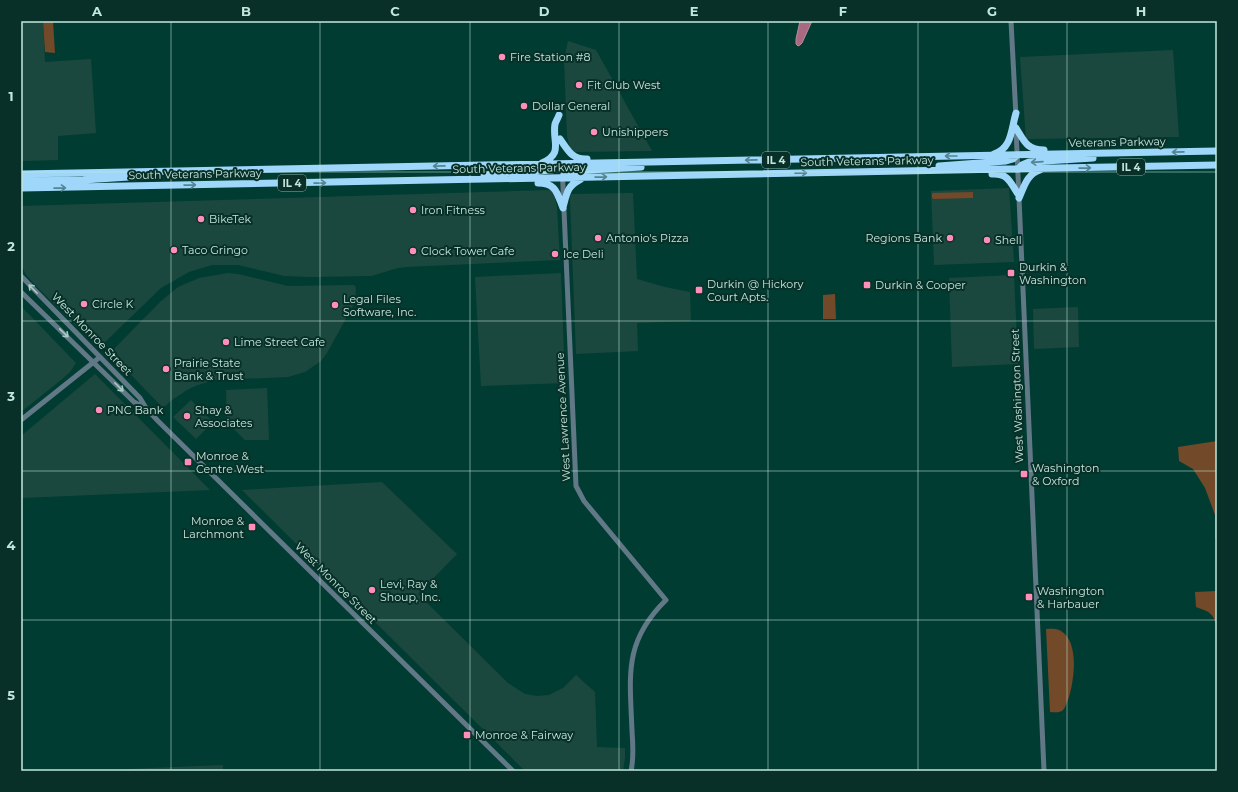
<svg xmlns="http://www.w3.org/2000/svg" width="1238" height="792" viewBox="0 0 1238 792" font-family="Montserrat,sans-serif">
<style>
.built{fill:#1b483e}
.green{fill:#724929}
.water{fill:#a96980;stroke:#b18f9c}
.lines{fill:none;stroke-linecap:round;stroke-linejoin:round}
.minor{stroke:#617886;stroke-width:5}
.highway{stroke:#9fd7fa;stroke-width:7}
.oneway{stroke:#548491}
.oneway2{stroke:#abcbc7}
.grid{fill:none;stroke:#c4e7dd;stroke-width:1;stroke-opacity:0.55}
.poi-dot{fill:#ff8eb9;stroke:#083028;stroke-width:1.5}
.labels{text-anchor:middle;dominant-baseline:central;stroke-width:4;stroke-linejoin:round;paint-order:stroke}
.shield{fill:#083028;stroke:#8cb0a7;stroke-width:1}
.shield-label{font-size:10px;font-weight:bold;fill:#c4e7dd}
.poi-label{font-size:11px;fill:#c4e7dd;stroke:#083028;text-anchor:start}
.street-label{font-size:11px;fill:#c4e7dd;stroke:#083028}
.neatline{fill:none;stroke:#c4e7dd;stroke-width:1.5}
.grid-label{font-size:13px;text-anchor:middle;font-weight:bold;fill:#c4e7dd}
</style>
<rect width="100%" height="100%" fill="#003c32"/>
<path class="built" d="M21 21H43L45 62 91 59 96 133 58 136V160L21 161Z
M568 41 596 50 652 151 573 152 570 148 567 136 564 59Z
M1173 50 1179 137 1026 139 1020 57Z
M1009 188 1014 262 934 265 931 191Z
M551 190 555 198 557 208 560 260 406 267 398 268 371 276 311 277 284 276 238 265H212L189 272 161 288 101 346 95 344 40 290 26 275 21 264V206Z
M633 193 637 279 665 287 690 292 691 321 637 323 638 351 576 354 570 199 571 194Z
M228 273 238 274 288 286 354 285 356 288 355 302 327 353 321 361 305 372 288 377 214 380 195 386 187 390 172 400 163 408 110 353 160 302 178 287 199 278Z
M561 273 565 383 481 386 475 277Z
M1014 275 1018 364 952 367 949 278Z
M21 306 76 363 70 372 61 380 21 412Z
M1078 307 1079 347 1034 349 1033 309Z
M95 374 210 490 21 498V436Z
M267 388 269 440H245L227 422 226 390Z
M191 400 213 422 196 439 173 417Z
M382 482 457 554 418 594 508 683 525 694 537 696 549 695 563 688 576 675 595 692 597 747 625 748V758L623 771H525L242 490Z
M223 765V771H127V769Z"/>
<path class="green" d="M43 21H53L55 53 45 52Z
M973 192V198L934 199 932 198V194L933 193Z
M835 294 836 319H823V295Z
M1217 441V540L1215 538V515L1205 488 1193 469 1179 461 1178 447Z
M1217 591V627C1213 613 1210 612 1196 607L1195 592Z
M1046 629C1051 629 1056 628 1061 631 1080 642 1074 683 1068 700 1066 704 1065 709 1062 711 1058 713 1054 712 1050 712Z"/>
<path class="water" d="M800 21H812L802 43 800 45 798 46 796 44V39Z"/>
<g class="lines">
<path class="minor" d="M1011 21 1016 117
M1016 129 1044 771
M562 164 576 486 584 501 666 600C623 642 630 676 632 731 633 744 634 758 631 771
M21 276 140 398 146 408 158 421 513 771
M21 292 134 402 145 408
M21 420 100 357"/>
<path class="highway" d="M1016 128C1024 141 1027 150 1044 150
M560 139C568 150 572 160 587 159
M994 154C1012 148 1011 130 1016 113
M542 163C564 153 552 142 555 124 556 121 558 118 559 115
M939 166 1006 161 1013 159 1017 155
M1018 169 1022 165 1029 162 1093 158
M21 174 1217 151
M992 174C1008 173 1010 182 1018 194
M484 175 552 170 558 168 562 164
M562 178 566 173 572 171 641 167
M21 181 83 180 144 176
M538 183C556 183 557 193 563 208
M21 188 1217 165
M1019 198C1024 187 1027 174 1040 170
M563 207C567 193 567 186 581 179"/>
</g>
<defs><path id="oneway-shaft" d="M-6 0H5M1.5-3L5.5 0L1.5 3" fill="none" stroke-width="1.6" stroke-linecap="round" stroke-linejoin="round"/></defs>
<g class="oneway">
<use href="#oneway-shaft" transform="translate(1178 152) rotate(179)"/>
<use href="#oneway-shaft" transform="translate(951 156) rotate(180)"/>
<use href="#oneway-shaft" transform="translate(751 160) rotate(179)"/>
<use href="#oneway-shaft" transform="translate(1037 162) rotate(176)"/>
<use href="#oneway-shaft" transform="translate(439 166) rotate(179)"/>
<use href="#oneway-shaft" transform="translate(1085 168) rotate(-1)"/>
<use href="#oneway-shaft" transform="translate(801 173) rotate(-1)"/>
<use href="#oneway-shaft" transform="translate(601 177) rotate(-1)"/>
<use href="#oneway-shaft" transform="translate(320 183) rotate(-1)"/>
<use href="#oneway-shaft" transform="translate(190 185) rotate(-1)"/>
<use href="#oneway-shaft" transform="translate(60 188) rotate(-1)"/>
</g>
<g class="oneway2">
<use href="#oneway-shaft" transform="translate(33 289) rotate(-135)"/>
<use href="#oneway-shaft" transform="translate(64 333) rotate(44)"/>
<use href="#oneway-shaft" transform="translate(119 387) rotate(45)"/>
</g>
<path class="grid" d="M171 21V771M320 21V771M470 21V771M619 21V771M768 21V771M918 21V771M1067 21V771M21 172H1217M21 321H1217M21 471H1217M21 620H1217"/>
<g class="poi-dot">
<circle cx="502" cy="57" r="4"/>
<circle cx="579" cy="85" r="4"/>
<circle cx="524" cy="106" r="4"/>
<circle cx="594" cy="132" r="4"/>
<circle cx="413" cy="210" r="4"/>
<circle cx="201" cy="219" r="4"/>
<circle cx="598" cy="238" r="4"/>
<circle cx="950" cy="238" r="4"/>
<circle cx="987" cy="240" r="4"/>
<circle cx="174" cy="250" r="4"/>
<circle cx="413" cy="251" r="4"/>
<circle cx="555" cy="254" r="4"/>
<rect x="1007" y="269" width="8" height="8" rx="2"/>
<rect x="863" y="281" width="8" height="8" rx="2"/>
<rect x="695" y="286" width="8" height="8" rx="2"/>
<circle cx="84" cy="304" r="4"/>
<circle cx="335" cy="305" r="4"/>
<circle cx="226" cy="342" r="4"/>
<circle cx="166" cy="369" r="4"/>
<circle cx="99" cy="410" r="4"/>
<circle cx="187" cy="416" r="4"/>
<rect x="184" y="458" width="8" height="8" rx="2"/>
<rect x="1020" y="470" width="8" height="8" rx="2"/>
<rect x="248" y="523" width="8" height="8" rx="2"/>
<circle cx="372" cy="590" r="4"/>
<rect x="1025" y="593" width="8" height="8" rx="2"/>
<rect x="463" y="731" width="8" height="8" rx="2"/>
</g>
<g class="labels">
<g class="shield">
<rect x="762" y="152" width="28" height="16" rx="3"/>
<rect x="1117" y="159" width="28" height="16" rx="3"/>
<rect x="278" y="175" width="28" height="16" rx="3"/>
</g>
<g class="shield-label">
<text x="776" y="160">IL 4</text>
<text x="1131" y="167">IL 4</text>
<text x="292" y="183">IL 4</text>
</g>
<g class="poi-label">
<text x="510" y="57">Fire Station #8</text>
<text x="587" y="85">Fit Club West</text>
<text x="532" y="106">Dollar General</text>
<text x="602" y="132">Unishippers</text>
<text x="421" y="210">Iron Fitness</text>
<text x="209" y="219">BikeTek</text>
<text x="606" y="238">Antonio's Pizza</text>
<text x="942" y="238" text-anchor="end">Regions Bank</text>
<text x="995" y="240">Shell</text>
<text x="182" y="250">Taco Gringo</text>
<text x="421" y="251">Clock Tower Cafe</text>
<text x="563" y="254">Ice Deli</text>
<text x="1019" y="267">Durkin &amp;<tspan x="1019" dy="13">Washington</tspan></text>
<text x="707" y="284">Durkin @ Hickory<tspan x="707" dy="13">Court Apts.</tspan></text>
<text x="875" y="285">Durkin &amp; Cooper</text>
<text x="343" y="299">Legal Files<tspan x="343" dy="13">Software, Inc.</tspan></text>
<text x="92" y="304">Circle K</text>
<text x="234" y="342">Lime Street Cafe</text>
<text x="174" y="363">Prairie State<tspan x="174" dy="13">Bank &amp; Trust</tspan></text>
<text x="107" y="410">PNC Bank</text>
<text x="195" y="410">Shay &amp;<tspan x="195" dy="13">Associates</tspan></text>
<text x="196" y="456">Monroe &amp;<tspan x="196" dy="13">Centre West</tspan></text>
<text x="1032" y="468">Washington<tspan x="1032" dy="13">&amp; Oxford</tspan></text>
<text x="244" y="521" text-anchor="end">Monroe &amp;<tspan x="244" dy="13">Larchmont</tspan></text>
<text x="380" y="584">Levi, Ray &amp;<tspan x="380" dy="13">Shoup, Inc.</tspan></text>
<text x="1037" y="591">Washington<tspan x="1037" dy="13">&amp; Harbauer</tspan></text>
<text x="475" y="735">Monroe &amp; Fairway</text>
</g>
<g class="street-label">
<text transform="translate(1117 142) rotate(-1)">Veterans Parkway</text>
<text transform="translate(867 161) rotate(-1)">South Veterans Parkway</text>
<text transform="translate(519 168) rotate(-1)">South Veterans Parkway</text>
<text transform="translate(195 174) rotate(-1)">South Veterans Parkway</text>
<text transform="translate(92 334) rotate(46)">West Monroe Street</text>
<text transform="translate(1017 396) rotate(-92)">West Washington Street</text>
<text transform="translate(563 417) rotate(-93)">West Lawrence Avenue</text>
<text transform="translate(336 583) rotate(45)">West Monroe Street</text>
</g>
</g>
<rect width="1238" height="792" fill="none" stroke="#083028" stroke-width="44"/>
<rect x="22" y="22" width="1194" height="748" class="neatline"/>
<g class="grid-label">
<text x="97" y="16">A</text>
<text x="246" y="16">B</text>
<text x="395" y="16">C</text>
<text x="544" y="16">D</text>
<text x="694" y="16">E</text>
<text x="843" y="16">F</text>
<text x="992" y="16">G</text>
<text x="1141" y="16">H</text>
<text x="11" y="101">1</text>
<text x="11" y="251">2</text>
<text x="11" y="401">3</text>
<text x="11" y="550">4</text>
<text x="11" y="700">5</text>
</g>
</svg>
